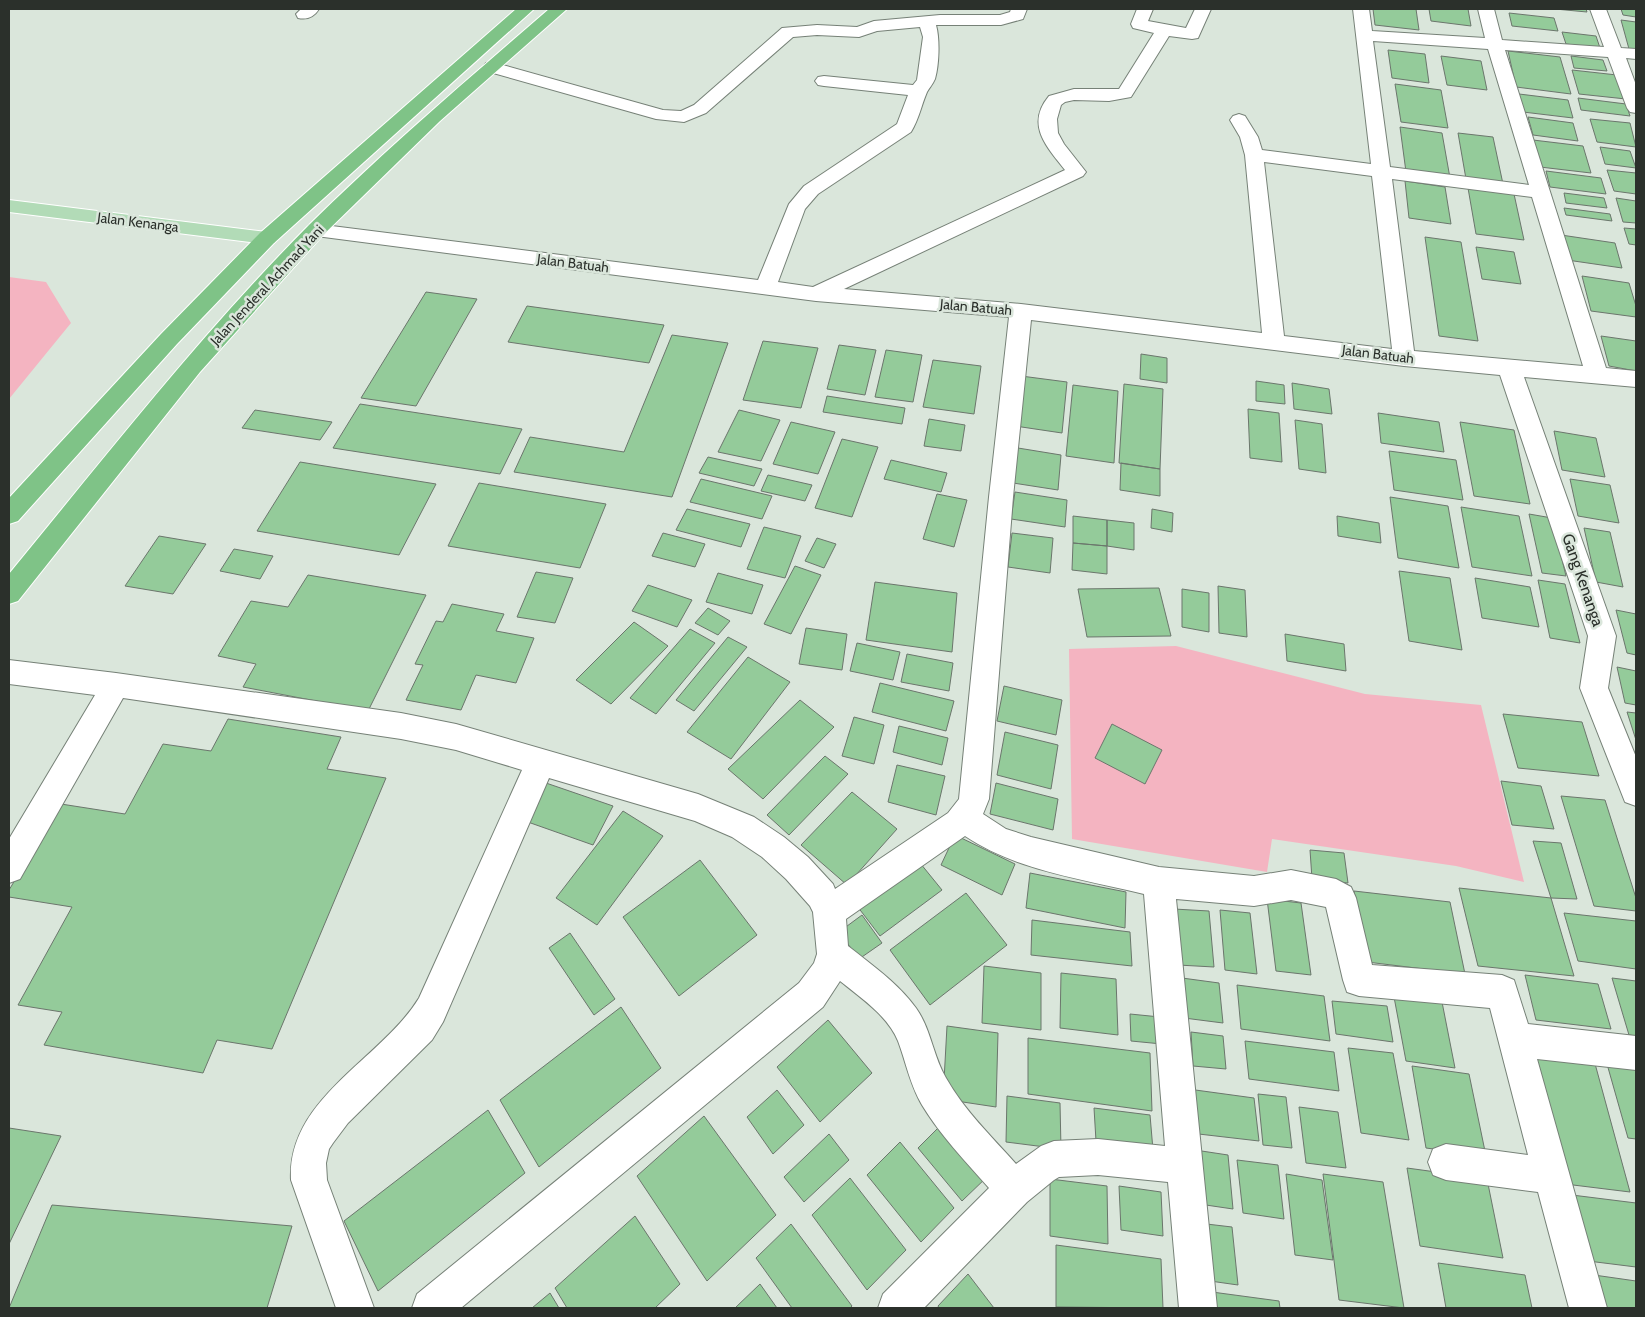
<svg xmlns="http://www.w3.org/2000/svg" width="1645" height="1317" viewBox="0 0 1645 1317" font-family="Cabin,sans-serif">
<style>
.green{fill:#f4b4c1}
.building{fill:#94cb9a;stroke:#6b766c}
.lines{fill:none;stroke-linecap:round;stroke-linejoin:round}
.minor-casing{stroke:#768177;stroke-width:2}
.major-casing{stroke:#fff;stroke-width:2}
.highway-casing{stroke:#fff;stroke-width:2}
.minor{fill:#fff;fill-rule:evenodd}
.major{fill:#b2dbb7;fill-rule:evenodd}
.highway{fill:#7fc387;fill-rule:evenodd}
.labels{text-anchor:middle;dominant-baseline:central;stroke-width:5;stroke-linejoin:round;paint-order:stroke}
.far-street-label{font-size:14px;fill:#2b302b;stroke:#dae6db}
.street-label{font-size:16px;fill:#2b302b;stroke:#dae6db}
</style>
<rect width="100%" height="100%" fill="#dae6db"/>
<path class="green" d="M9 277 46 282 71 323 9 399Z
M1176 646 1365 694 1481 705 1524 882 1456 866 1272 839 1267 872 1072 839 1069 649Z"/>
<path class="building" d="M1373 9H1416L1419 30 1375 25Z
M1429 9H1468L1471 26 1431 21Z
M1555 9H1586L1587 12Z
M1621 9H1636V17L1623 15Z
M1509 13 1554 18 1558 31 1512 26Z
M1621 20 1636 22V50L1629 49Z
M1562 32 1596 36 1600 48 1566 44Z
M1388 50 1425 54 1429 83 1392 78Z
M1508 51 1560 57 1571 94 1516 87Z
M1441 56 1481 61 1487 90 1447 85Z
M1571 56 1603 60 1607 71 1574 68Z
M1572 70 1617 75 1626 99 1579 94Z
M1395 84 1441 90 1448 128 1401 122Z
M1519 94 1568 100 1573 118 1523 112Z
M1578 98 1626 104 1630 116 1581 110Z
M1528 117 1573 123 1578 141 1533 135Z
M1590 119 1630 123 1636 147 1597 142Z
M1400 127 1442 133 1450 178 1406 172Z
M1458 133 1493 137 1503 184 1466 179Z
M1533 140 1583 146 1591 173 1540 167Z
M1600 147 1630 151 1636 168 1605 164Z
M1607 170 1636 173V194L1614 191Z
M1546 171 1601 178 1606 194 1550 187Z
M1405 181 1445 187 1451 224 1409 218Z
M1468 188 1514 194 1524 240 1476 234Z
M1564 193 1604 198 1607 208 1566 203Z
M1616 198 1636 201V223L1623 222Z
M1564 208 1610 214 1612 221 1566 215Z
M1624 228 1636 229V245L1629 244Z
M1561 235 1615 243 1622 268 1567 260Z
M1425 237 1461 242 1478 341 1439 336Z
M1476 247 1514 252 1521 284 1482 279Z
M1582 276 1629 283 1636 306V317L1591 311Z
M426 292 477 299 416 406 361 398Z
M527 306 664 325 649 363 508 342Z
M672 335 728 343 672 497 514 472 530 437 624 452Z
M1601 336 1636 341V371L1609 366Z
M763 341 818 348 801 408 743 400Z
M839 345 876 350 865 395 827 389Z
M886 350 922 355 913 402 875 397Z
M1141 354 1167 358V383L1140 379Z
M933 360 981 366 974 414 923 407Z
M1021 376 1067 382 1062 433 1015 426Z
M1256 381 1284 385 1285 404 1256 401Z
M1292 383 1329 389 1332 414 1294 409Z
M1124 384 1163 389 1160 469 1119 463Z
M1073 385 1118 391 1114 463 1066 456Z
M827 396 905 408 902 424 823 412Z
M360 404 522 429 500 474 333 448Z
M1248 409 1279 413 1282 462 1250 458Z
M255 410 332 422 320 440 242 428Z
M739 410 780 420 761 461 718 452Z
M1378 413 1439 422 1444 452 1381 443Z
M929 419 965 425 961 451 924 446Z
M1295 420 1322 424 1326 473 1299 469Z
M791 422 835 432 818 474 773 464Z
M1460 422 1514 430 1530 504 1474 496Z
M1554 431 1596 438 1605 477 1562 470Z
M842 439 878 447 852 517 815 508Z
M1018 448 1061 455 1058 490 1013 483Z
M1389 451 1456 460 1463 500 1394 490Z
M708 457 762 469 754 486 699 473Z
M891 460 947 473 941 492 884 479Z
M300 462 436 484 399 555 257 531Z
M1121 463 1160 469V496L1120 490Z
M768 475 812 485 805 501 761 491Z
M701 479 772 496 762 519 690 502Z
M1570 479 1610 485 1619 523 1578 516Z
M479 483 606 504 580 568 448 546Z
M1015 492 1067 500 1065 527 1011 519Z
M937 494 967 500 954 547 923 539Z
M1390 497 1448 506 1459 568 1398 558Z
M1461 507 1519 516 1532 576 1472 567Z
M687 509 750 524 741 547 676 530Z
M1152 509 1173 513 1172 532 1151 528Z
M1529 514 1552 518 1566 576 1542 573Z
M1073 516 1107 520V546L1073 543Z
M1337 516 1379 523 1381 543 1338 536Z
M1107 520 1134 523V550L1107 546Z
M764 527 801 536 785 578 747 569Z
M1584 528 1610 532 1623 587 1596 582Z
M663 533 705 544 695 567 652 556Z
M1012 533 1053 538 1050 573 1008 567Z
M159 536 206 544 173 594 125 586Z
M817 538 836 544 824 568 805 561Z
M1073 543 1107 546V574L1072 570Z
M234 549 273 556 260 579 220 571Z
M795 566 821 575 791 634 764 624Z
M1399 571 1450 578 1462 650 1409 641Z
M536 572 573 578 555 623 517 617Z
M718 573 763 585 752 614 706 602Z
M308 575 426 595 368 711 243 687 256 664 218 656 251 601 288 607Z
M1475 578 1530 587 1539 627 1482 618Z
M1538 580 1565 584 1580 643 1550 638Z
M875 582 957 593 952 652 866 640Z
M648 585 692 600 677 627 632 611Z
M1218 586 1245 590 1247 637 1219 633Z
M1159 588 1171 636 1087 637 1078 589Z
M1182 589 1209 593V632L1182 627Z
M452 604 504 614 496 631 534 638 516 683 476 675 461 710 406 700 423 665 415 664 436 621 443 622Z
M708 608 730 621 718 635 695 623Z
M1616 610 1636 614V655L1627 653Z
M634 622 668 646 611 704 576 680Z
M806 628 847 634 842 670 799 664Z
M690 629 715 643 656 714 630 698Z
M1285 634 1344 644 1346 671 1287 661Z
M728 637 747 647 694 711 676 700Z
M857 643 900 652 893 680 850 671Z
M907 654 953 663 949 691 901 682Z
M748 657 790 682 731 759 687 732Z
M1617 667 1636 671V705L1625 703Z
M880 683 954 701 946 731 872 712Z
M1004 686 1062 700 1056 735 997 721Z
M800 700 834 727 763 799 728 769Z
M1627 712 1636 713V740Z
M1503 714 1582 722 1599 776 1518 768Z
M854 717 884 725 874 764 842 756Z
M228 719 341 737 327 769 386 778 272 1049 217 1040 203 1073 44 1045 62 1012 18 1005 72 907 9 897V890L61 804 125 814 163 744 211 751Z
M1112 724 1162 750 1145 784 1095 758Z
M899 726 948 738 942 765 893 752Z
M1005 732 1058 745 1051 789 997 775Z
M825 756 848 774 789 835 767 815Z
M897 765 945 776 936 815 888 802Z
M1501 781 1541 786 1554 829 1512 825Z
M546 783 613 806 593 845 525 821Z
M996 783 1058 799 1053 830 990 814Z
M852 792 897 829 847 885 801 845Z
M1561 796 1605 800 1636 898V911L1594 906Z
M623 811 663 836 597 925 556 898Z
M955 835 1015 864 1002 895 941 865Z
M1533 841 1561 843 1577 899 1551 898Z
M1310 850 1344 853 1348 883 1312 879Z
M916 858 942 890 880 936 854 902Z
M700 860 757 935 679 996 623 917Z
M1030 873 1126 892 1125 928 1026 908Z
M1459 888 1551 898 1574 976 1478 966Z
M1354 891 1450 902 1465 974 1367 962Z
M966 893 1007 945 930 1005 890 950Z
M1267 899 1301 903 1311 975 1276 971Z
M1174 909 1209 911 1214 967 1178 965Z
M1220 910 1250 913 1257 974 1225 970Z
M1564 913 1636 921V969L1578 961Z
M862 915 882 943 859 959 839 932Z
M1032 920 1130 932 1132 966 1031 955Z
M570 933 615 999 594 1015 549 948Z
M984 966 1041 973V1030L982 1023Z
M1061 973 1116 979 1118 1035 1060 1028Z
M1525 975 1598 984 1611 1029 1536 1020Z
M1182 978 1219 983 1223 1023 1184 1018Z
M1612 978 1636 981V1036L1629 1035Z
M1237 985 1324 996 1330 1041 1241 1029Z
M1394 997 1442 1002 1455 1068 1406 1061Z
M1332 1001 1387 1006 1393 1042 1336 1034Z
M621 1007 661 1068 539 1167 500 1100Z
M1130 1014 1160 1017 1162 1044 1131 1041Z
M828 1020 872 1073 820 1122 777 1067Z
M947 1026 998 1033 996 1107 943 1099Z
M1191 1032 1223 1036 1226 1069 1193 1066Z
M1028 1038 1150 1053 1152 1111 1028 1094Z
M1245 1041 1334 1052 1339 1091 1249 1079Z
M1348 1048 1393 1053 1409 1140 1361 1133Z
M1533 1053 1594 1060 1630 1192 1565 1184Z
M1607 1064 1636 1067V1139L1628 1138Z
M1412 1066 1469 1074 1486 1156 1426 1148Z
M1188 1089 1254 1098 1259 1141 1190 1133Z
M777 1090 804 1125 773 1154 747 1117Z
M1258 1094 1286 1097 1292 1148 1263 1145Z
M1007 1096 1060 1103 1061 1149 1006 1142Z
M1299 1107 1338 1112 1346 1168 1306 1163Z
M1094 1108 1150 1115 1153 1150 1096 1141Z
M488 1110 525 1173 378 1291 344 1221Z
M704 1116 776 1215 707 1281 637 1176Z
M944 1122 989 1175 962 1201 918 1148Z
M9 1128 61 1136 9 1244Z
M829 1134 849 1160 804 1202 784 1177Z
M900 1142 954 1208 921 1242 867 1175Z
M1195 1150 1228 1155 1233 1209 1199 1204Z
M1237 1160 1278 1165 1284 1219 1243 1213Z
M1407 1168 1487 1179 1503 1258 1420 1246Z
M1286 1174 1322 1180 1333 1260 1295 1255Z
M1323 1174 1383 1182 1404 1308 1339 1300Z
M850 1178 906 1250 867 1290 812 1215Z
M1050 1179 1107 1186 1108 1244 1050 1236Z
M1119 1186 1161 1192 1163 1236 1121 1230Z
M1572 1195 1636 1203V1267L1588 1261Z
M52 1205 292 1226 267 1308H9Z
M635 1216 680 1284 655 1308H567L555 1288Z
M1198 1223 1232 1227 1238 1285 1203 1280Z
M791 1224 852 1306 850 1308H792L756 1258Z
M1056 1245 1161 1259 1163 1308 1056 1307Z
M1438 1263 1525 1275 1532 1308H1446Z
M968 1274 994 1308H939L938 1306Z
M1594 1275 1636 1281V1308H1603Z
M760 1284 777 1308H735Z
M1212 1292 1279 1301 1280 1308H1213Z
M550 1293 559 1308H532Z"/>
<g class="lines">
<defs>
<path id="minor" d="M301 9H319C314 17 307 20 298 18L296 14Z
M1011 9H1027L1023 19 1001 25H936C940 39 939 65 935 79 933 84 929 88 927 92 921 106 919 119 911 132L818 194 805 209 778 282 813 287 1065 170C1047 147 1025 125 1049 96L1074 89H1119L1154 33 1133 28 1131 24 1137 9H1153L1148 21 1186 28 1195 9H1211L1198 38 1192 39 1169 36 1131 97 1109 101 1074 100 1065 102 1061 105 1057 119 1058 133 1064 144 1086 172 1083 176 844 289 1021 304 1262 333 1245 155 1240 137 1230 120 1233 116 1239 114 1245 116 1258 137 1262 150 1371 164 1353 9H1369L1372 31 1485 38 1478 9H1494L1502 40 1604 47 1590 9H1606L1621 48 1636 49V59L1626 58 1636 85V113L1630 112 1627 108 1608 57 1505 50 1606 368 1636 371V387L1524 377 1616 636 1608 688 1636 757V806L1625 802 1580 688 1588 636 1500 375 1404 366 1031 320 1013 497 989 799 983 814 1006 829 1031 837 1159 867 1254 876 1291 870 1336 879 1351 887 1356 898 1372 965 1502 975 1514 980 1528 1024 1636 1036V1070L1537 1059 1607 1308H1569L1538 1192 1446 1180 1433 1175 1428 1162 1433 1149 1446 1144 1528 1155 1490 1008 1359 996 1347 992 1343 980 1326 907 1291 900 1254 906 1176 899 1217 1308H1179L1168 1182 1098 1175 1059 1177 1054 1180 1027 1202 924 1308H878L883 1294 989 1188C966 1162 940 1135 922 1105 910 1085 906 1062 898 1041 888 1016 860 997 840 981L823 1007 461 1308H412L417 1294 799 983 814 963 817 954 813 912 810 906 786 879 762 857 732 837 695 821 549 778 443 1022 432 1040 348 1123 333 1143 329 1149 326 1163 327 1180 374 1308H336L291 1180C287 1098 381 1060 419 998L522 770 456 750 401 739 123 698 20 879 9 883V839L95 695 9 684V660L116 673 401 713 456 724 698 794 754 817 784 837 808 857 833 884 835 889 948 813 959 799 989 497 1009 317 816 301 316 236 309 235 306 230 309 225 316 224 758 280 789 204 804 186 897 124 908 95 824 86 818 85 815 81 818 77 824 76 913 85 917 80 923 37 920 27 877 31 859 37 817 35 793 37 706 113 684 122 656 119 486 71 483 67 486 63 492 62 663 110 681 111 694 105 782 28 817 25 857 27 874 21 940 15H1000L1010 12ZM1373 41 1488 49 1529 185 1390 167ZM1264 162 1372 176 1392 349 1284 336ZM1392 179 1532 197 1583 366 1414 351ZM965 836C1017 871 1084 879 1144 894L1165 1146 1098 1139 1054 1141 1041 1146 1016 1164C992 1137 964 1110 946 1078 933 1056 931 1029 916 1008 898 983 872 965 848 946L846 919Z"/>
<path id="major" d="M9 200 267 232 274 233 277 238 274 243 267 244 9 212Z"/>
<path id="highway" d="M516 9H534L274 243 177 344 18 521 9 524V498L161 334 260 233Z
M549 9H567L440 121 323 235 200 372 18 601 9 604V574C106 456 201 334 309 225 386 149 468 79 549 9Z"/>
</defs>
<use href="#minor" class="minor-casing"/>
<use href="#major" class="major-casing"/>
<use href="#highway" class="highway-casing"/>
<use href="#minor" class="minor"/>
<use href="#major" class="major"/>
<use href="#highway" class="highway"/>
</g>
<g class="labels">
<g class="far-street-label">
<text transform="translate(138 222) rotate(7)">Jalan Kenanga</text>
<text transform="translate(573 263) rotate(7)">Jalan Batuah</text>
<text transform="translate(267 285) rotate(-47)">Jalan Jenderal Achmad Yani</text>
<text transform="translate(976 307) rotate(5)">Jalan Batuah</text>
<text transform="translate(1378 354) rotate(7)">Jalan Batuah</text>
</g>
<g class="street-label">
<text transform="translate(1583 580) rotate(71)">Gang Kenanga</text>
</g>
</g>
<rect width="1645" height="1317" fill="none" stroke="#2b302b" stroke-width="20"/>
</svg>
